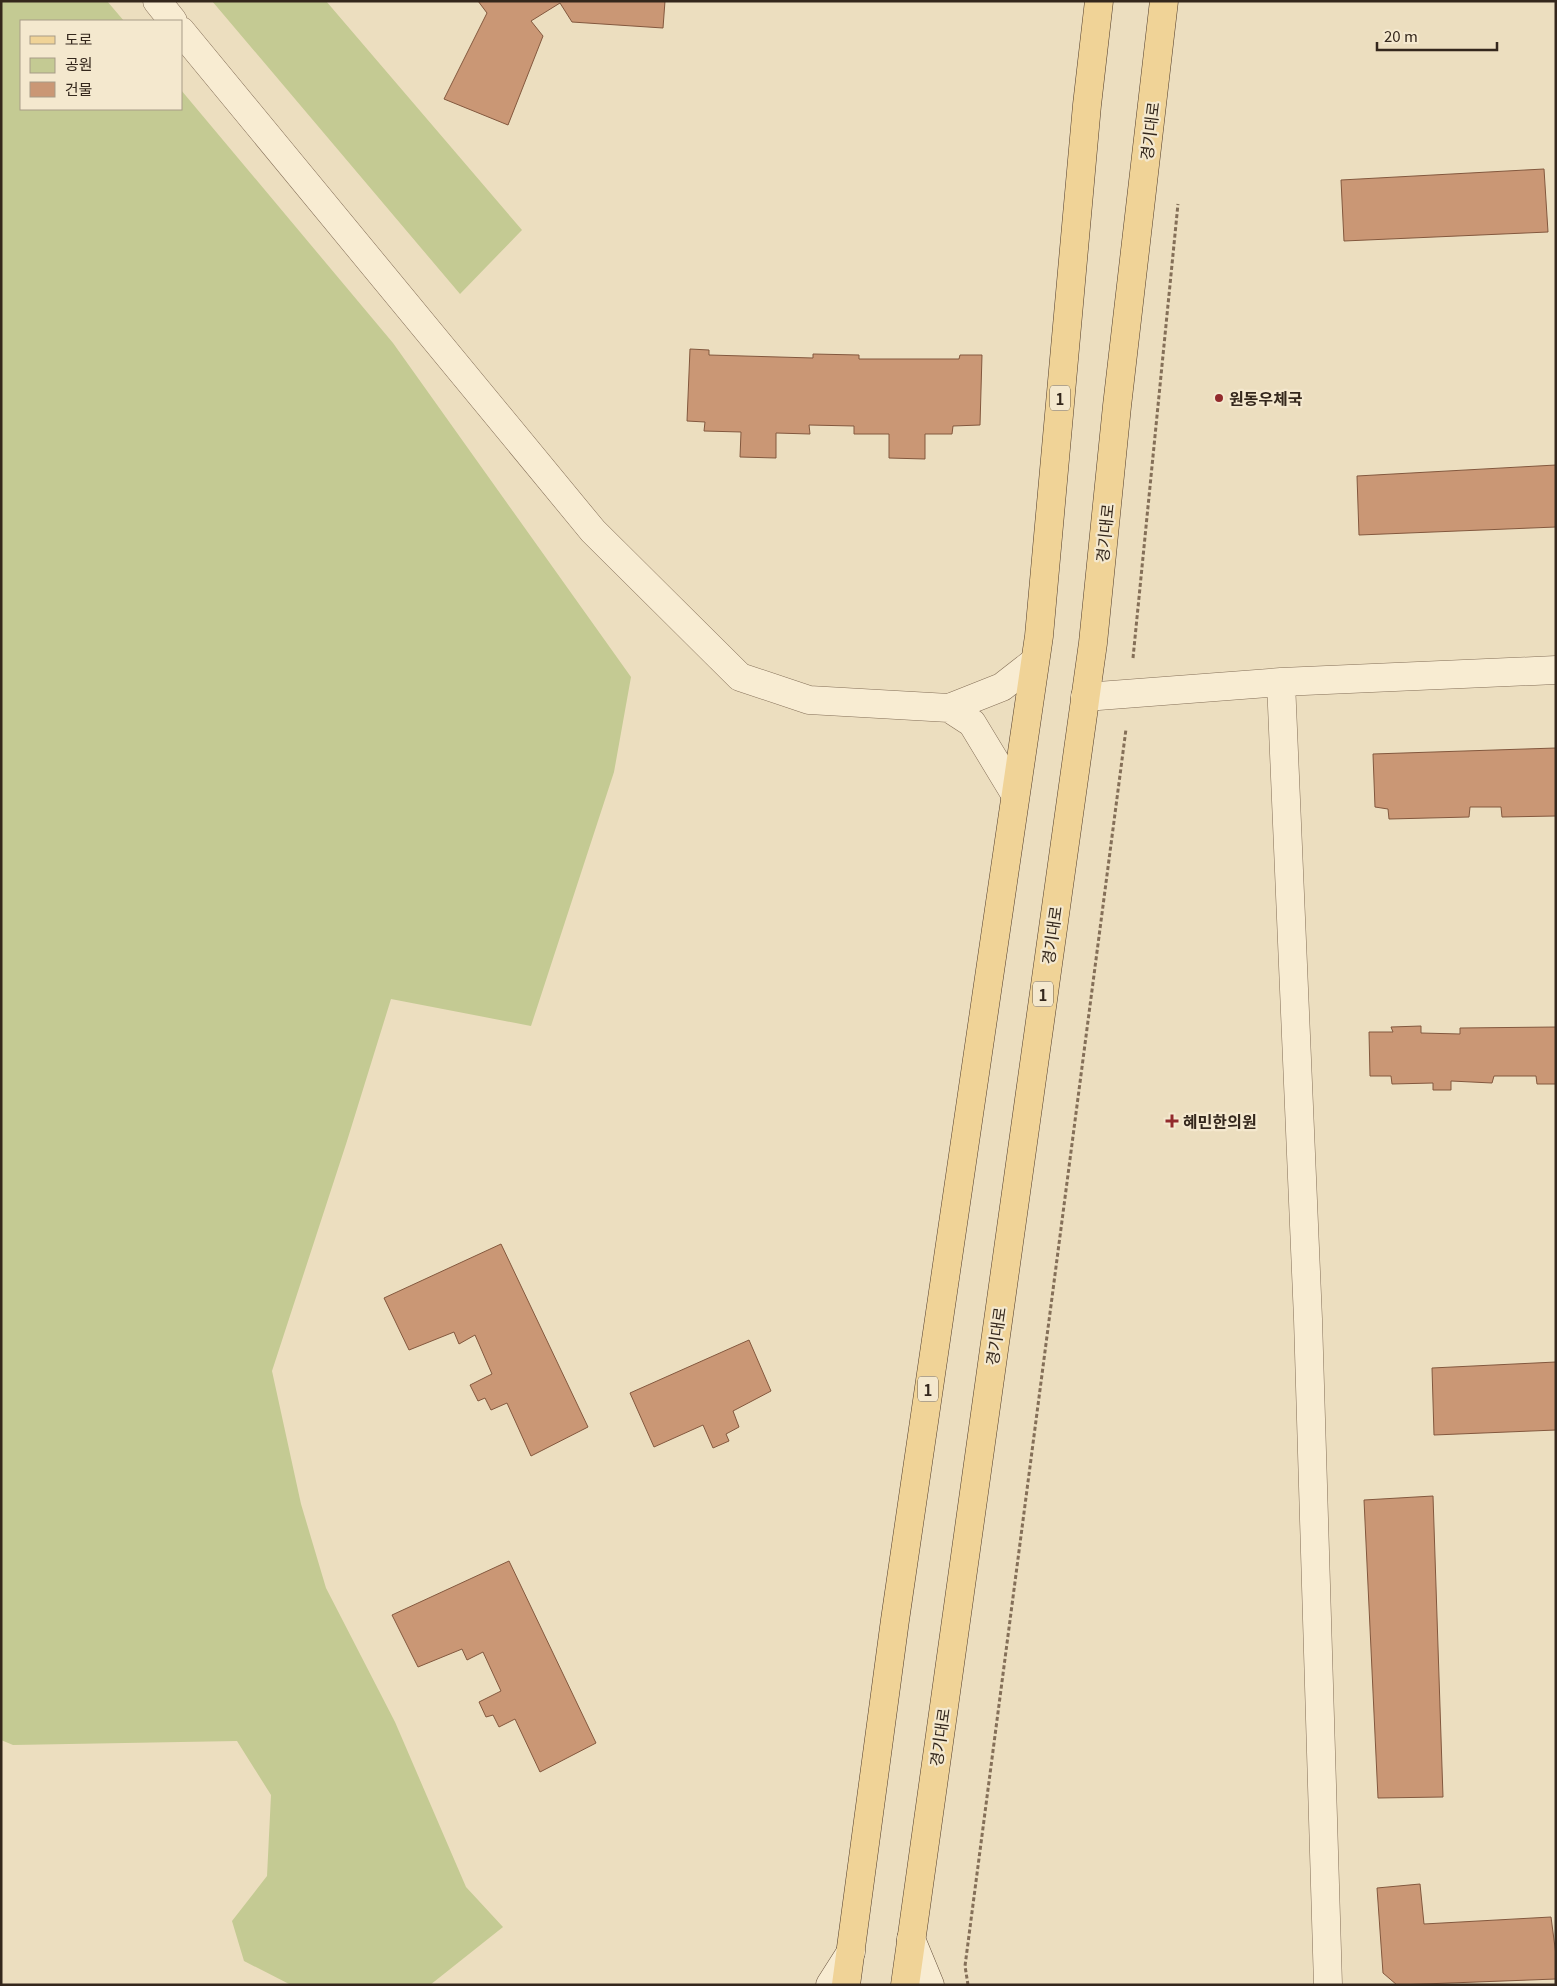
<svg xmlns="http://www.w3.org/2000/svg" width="1557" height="1986" viewBox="0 0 1557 1986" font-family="Georgia,'Noto Sans KR',serif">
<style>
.green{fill:#c4ca93}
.building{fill:#ca9775;stroke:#83583e}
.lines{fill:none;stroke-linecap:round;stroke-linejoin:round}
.minor-casing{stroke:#846f58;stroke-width:29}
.secondary-casing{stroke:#66503b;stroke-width:29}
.primary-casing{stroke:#523d2c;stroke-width:29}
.path{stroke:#846f58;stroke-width:3;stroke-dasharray:4 2.5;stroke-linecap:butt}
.minor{stroke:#f8ecd2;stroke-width:28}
.secondary{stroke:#f8ecd2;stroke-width:28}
.primary{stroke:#f0d397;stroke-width:28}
.poi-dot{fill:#922a2c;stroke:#f4e8ce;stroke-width:2}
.labels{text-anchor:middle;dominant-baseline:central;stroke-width:4.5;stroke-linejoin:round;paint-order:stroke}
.shield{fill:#f4e8ce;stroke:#6e6151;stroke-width:1}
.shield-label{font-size:15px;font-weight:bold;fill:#34271c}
.street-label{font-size:16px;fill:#34271c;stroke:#f4e8ce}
.poi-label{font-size:16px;font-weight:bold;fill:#34271c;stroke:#f4e8ce;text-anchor:start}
</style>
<rect width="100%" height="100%" fill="#ecdebf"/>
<path class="green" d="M1 1H107L124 21H21V109H181V90L393 343 631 677 614 772 531 1026 391 999 347 1141 272 1371 301 1504 326 1588 395 1722 466 1887 503 1927 430 1985H291L244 1961 232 1921 267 1876 271 1795 237 1741 13 1745 1 1740Z
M212 1H326L522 230 460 294Z"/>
<path class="building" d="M478 1H665L663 28 572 22 560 3 531 21 543 36 508 125 444 99 487 13Z
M1544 169 1548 232 1344 241 1341 180Z
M690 349 709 350V355L813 358V354L859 355V359H959L960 355H982L980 425 953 426 952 434H925V459L889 458V434H854V426L809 425 810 434 776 433V458L740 457 741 432 704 431 705 422 687 421Z
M1556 465V527L1359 535 1357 476Z
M1556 748V816L1502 817 1501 807H1470L1469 817 1389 819 1388 809 1375 807 1373 754Z
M1421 1026V1033L1460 1034V1028L1556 1027V1084H1537L1536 1076H1494L1492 1083 1451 1081V1090H1433V1083L1392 1084 1391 1076H1370L1369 1032H1393L1391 1027Z
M501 1244 588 1427 531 1456 507 1403 491 1410 485 1398 478 1401 470 1385 492 1374 475 1335 459 1344 454 1332 409 1350 384 1298Z
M749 1340 771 1391 733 1411 739 1427 726 1434 729 1441 713 1448 703 1425 654 1447 630 1393Z
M1556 1362V1430L1434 1435 1432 1368Z
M1433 1496 1443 1797 1378 1798 1364 1500Z
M509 1561 596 1743 540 1772 515 1719 499 1727 493 1715 486 1717 479 1702 501 1691 483 1652 467 1660 462 1649 418 1667 392 1615Z
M1420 1884 1424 1924 1551 1917 1556 1955V1979L1397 1985 1383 1973 1377 1888Z"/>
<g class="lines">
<defs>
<path id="minor" d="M157 1 173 21
M181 31 593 531 740 677 809 700 949 708 1002 687 1034 662
M1281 682 1308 1319 1328 1985
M1085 697 1281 682 1556 670
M949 708 972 723 1015 794"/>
<path id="secondary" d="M911 1939 930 1985
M830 1985 851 1952"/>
<path id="primary" d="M846 1985 895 1620 1039 636 1087 105 1099 1
M905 1985 1093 643 1117 406 1164 1"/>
</defs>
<use href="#minor" class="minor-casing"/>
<use href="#secondary" class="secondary-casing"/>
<use href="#primary" class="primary-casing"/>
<path class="path" d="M1133 658 1178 204
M968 1985 965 1966 1126 729"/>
<use href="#minor" class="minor"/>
<use href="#secondary" class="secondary"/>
<use href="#primary" class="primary"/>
</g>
<g class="poi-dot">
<circle cx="1219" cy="398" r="5"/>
<path d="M1169.5 1113.5h5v5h5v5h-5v5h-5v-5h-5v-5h5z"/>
</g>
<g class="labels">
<g class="shield">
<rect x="1050" y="385.5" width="20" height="25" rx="4"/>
<rect x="1033" y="981.5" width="20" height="25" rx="4"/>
<rect x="918" y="1376.5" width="20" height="25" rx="4"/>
</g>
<g class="shield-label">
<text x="1060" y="398">1</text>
<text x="1043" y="994">1</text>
<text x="928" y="1389">1</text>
</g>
<g class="street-label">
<text transform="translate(1149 131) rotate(-83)">경기대로</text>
<text transform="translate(1104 533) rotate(-84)">경기대로</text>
<text transform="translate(1051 935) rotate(-82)">경기대로</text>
<text transform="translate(995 1336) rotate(-82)">경기대로</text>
<text transform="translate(939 1737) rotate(-82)">경기대로</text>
</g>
<g class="poi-label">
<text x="1229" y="398">원동우체국</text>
<text x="1183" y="1121">혜민한의원</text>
</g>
</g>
<rect width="1557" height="1986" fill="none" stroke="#34271c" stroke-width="5"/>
<rect x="20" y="20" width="162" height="90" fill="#f4e8ce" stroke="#a79b87"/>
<rect x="30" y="36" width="25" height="8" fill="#f0d397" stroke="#a79b87"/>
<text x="65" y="45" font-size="15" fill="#34271c">도로</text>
<rect x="30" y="58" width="25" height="15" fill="#c4ca93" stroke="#a79b87"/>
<text x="65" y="70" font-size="15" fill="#34271c">공원</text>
<rect x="30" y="82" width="25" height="15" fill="#ca9775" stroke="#a79b87"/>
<text x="65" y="95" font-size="15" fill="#34271c">건물</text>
<path d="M1377 42v8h120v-8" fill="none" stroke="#34271c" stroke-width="2.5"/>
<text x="1384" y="42" font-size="15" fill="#34271c" stroke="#f4e8ce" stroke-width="4" paint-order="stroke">20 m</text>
</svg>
